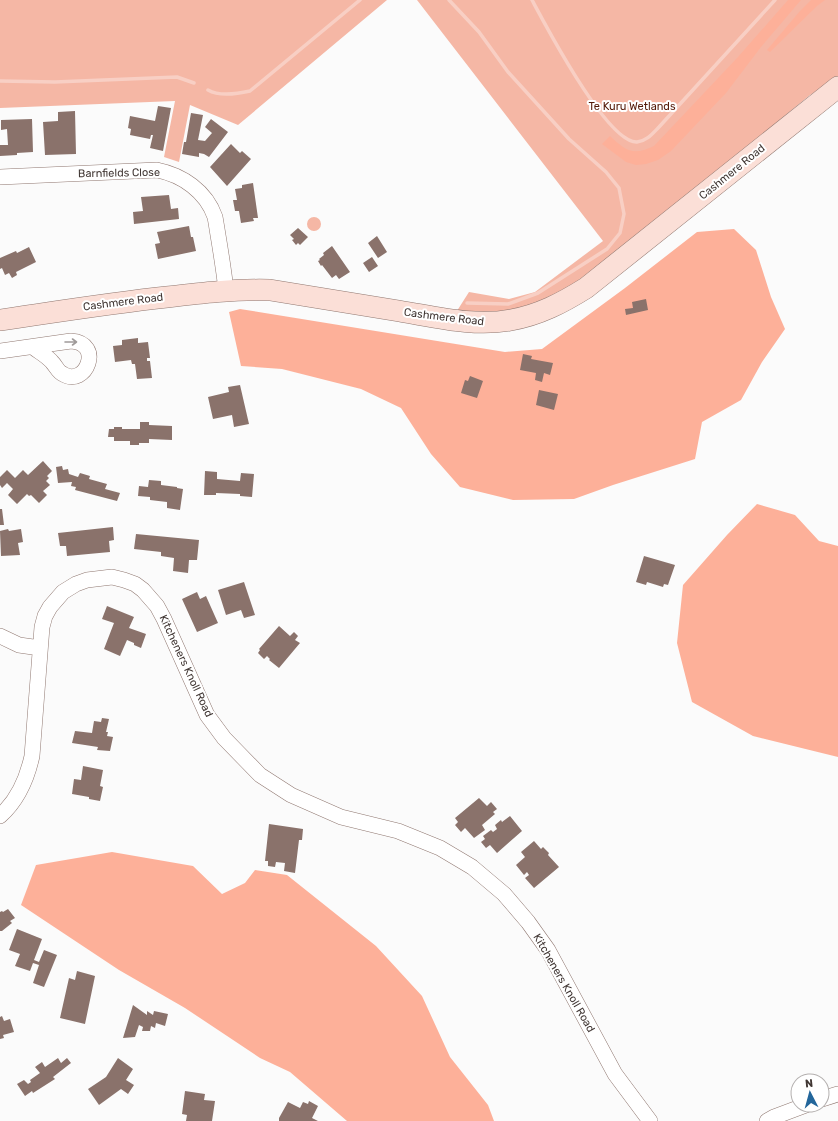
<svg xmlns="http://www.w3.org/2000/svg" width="838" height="1121" viewBox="0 0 838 1121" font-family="Rubik,sans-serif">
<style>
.green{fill:#f5b7a5}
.forest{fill:#fdb099}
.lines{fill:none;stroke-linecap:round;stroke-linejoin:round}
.stream{stroke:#f8cfc4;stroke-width:3.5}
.building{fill:#8a726b}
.street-casing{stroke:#907871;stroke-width:16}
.secondary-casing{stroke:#907871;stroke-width:22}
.street{stroke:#fff;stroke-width:15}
.secondary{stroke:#fbdfd7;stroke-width:21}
.oneway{stroke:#a09b9a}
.labels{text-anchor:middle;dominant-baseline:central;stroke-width:4;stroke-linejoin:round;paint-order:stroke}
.park-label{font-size:11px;fill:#531907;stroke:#fff}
.street-label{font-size:11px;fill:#413734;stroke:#fff}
</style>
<rect width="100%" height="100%" fill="#fbfbfb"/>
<path class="green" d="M0 0H387L238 125 190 105 179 162 164 157 175 101 0 108Z
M417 0H838V78L810 95 584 282 530 310 455 314 469 292 509 299 535 292 603 241Z
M307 224a7 7 0 1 1 14 0a7 7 0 1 1-14 0Z"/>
<path class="forest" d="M788 0H801L761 47 726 93 671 151 658 160 646 164 636 165 626 162 602 144 610 136C626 151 633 156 654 146L738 57Z
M811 0H825L817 6 770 52 767 50 800 11Z
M734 229 756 250 771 297 785 329 762 362 741 400 702 422 695 459 613 485 574 499 513 500 460 487 431 454 401 408 361 389 282 369 241 366 229 312 240 309 505 352 542 349 625 288 697 232Z
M757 504 795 515 819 541 838 546V757L753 736 692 702 677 643 683 585 727 535Z
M112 852 193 866 222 894 245 883 255 870 287 875 376 946 422 996 450 1057 488 1105 494 1121H347L290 1072 260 1058 185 1008 119 970 21 905 36 865Z"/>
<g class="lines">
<path class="stream" d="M449 0 479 32 508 72 569 139 606 172 619 188 624 214 620 233 607 249 538 293 508 304 467 303
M532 0C546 26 607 143 637 142 647 141 653 133 659 127L775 0
M0 81 55 82 177 77 194 83
M208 90C220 97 237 94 250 91L360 0"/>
</g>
<path class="building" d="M158 106 171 108 163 151 150 148 153 135H151L150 139 130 135 131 129 128 128 130 116 155 121Z
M75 111 76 154 45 155 43 122 58 121V112Z
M191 113 203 115 198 140 205 141 212 133 205 127 211 119 228 132 209 157 204 154 199 153V157L182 154 184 142H186Z
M32 119 33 152 17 153V155L0 156V145H8L7 129 1 130V120Z
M231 144 240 153 242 151 251 159 227 186 210 167Z
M253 183 258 218H253L254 221 241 223 239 211H235L233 200H237L235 189 242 188V185Z
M169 195 171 209 178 208 179 219 134 224 133 212 143 211 141 197Z
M189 226 191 237H193L196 251 158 259 155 244 160 243 157 232Z
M298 228 308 237 300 245 298 243 296 245 292 240 294 239 290 235Z
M377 236 387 252 378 258 368 243Z
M332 246 350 272 339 279 336 275 332 278 322 265 321 266 318 261 320 260 319 259 324 255 323 253Z
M29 247 36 262 16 272 17 275 12 278 9 273 5 275 2 268 0 269V258L16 251 17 253Z
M372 257 378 266 369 272 363 263Z
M646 299 648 310 626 315 625 309 633 308 632 302Z
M138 338V343L148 342 150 358H147V361H150L152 378 137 379 135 364H132L131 360 115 362 113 346 122 345V340Z
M523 354 532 356 531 359 553 363 550 375 544 373 542 382 535 380 536 373 520 370Z
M470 376 483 381 477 398 461 393 465 380 468 381Z
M240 385 249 424 234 427 232 415 213 419 208 397 229 392 228 387Z
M539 390 558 394 554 410 536 405Z
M140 422H149V425L172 426V440L149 439V443H139V445H130V441H114V437H108L109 429H114V427H122V429H140Z
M43 461 52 471 47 476 49 478 46 481 50 485 43 491 47 495 39 503 31 495 29 496 27 494 17 504 8 495 13 489 7 483 2 488 0 485V477L7 470 15 478 23 470 28 475Z
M62 466 63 470 68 469 69 474 78 477 80 473 90 476 89 479 107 484 105 489 120 493 117 501 75 490 76 487 71 486 72 482 58 483 56 467Z
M205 471 217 472V479L240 481 241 473 254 474 252 497 240 496V494L216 493V495H204Z
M149 480 161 481V485L177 487V488L183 489 180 510 167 508V502L150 500V497L138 496 139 486 148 487Z
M0 509H2L4 525H0Z
M113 527 114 540 109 541 110 552 67 556 66 546H60L58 533Z
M8 529 9 531 21 529 23 542 18 543 20 555 1 556 0 531Z
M136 534 199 540 197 560H189L188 573 173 571 174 558 161 556V552L134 549Z
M644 556 675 565 668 585 664 584 663 587 647 582 646 585 636 582Z
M244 582 255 615 244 618 241 610 226 615 218 590Z
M197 592 200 599 206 596 218 623 197 632 182 599Z
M107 606 134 617 129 628 146 634 141 648 134 645V643L127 640 120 656 104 649 114 623 102 619Z
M279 626 290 636 294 632 298 636 295 640 300 643 279 668 269 660 270 659 267 656 264 659 258 653 260 650 259 649Z
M102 718 109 719 106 732H108L107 736 113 737 110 751 97 750 98 747 72 743 75 731 92 733 94 721 101 722Z
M83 766 103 770 100 786 103 787 100 801 89 799V797L72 794 74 779 81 780Z
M479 798 487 806 491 802 497 809 493 812 495 814 482 825 485 830 474 838 465 828 461 832 455 825 458 822 455 818Z
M510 816 522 831 497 853 490 845 486 848 481 842 485 839 483 836 491 830 493 832 497 829 495 825 501 820 502 822Z
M269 824 303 829 302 840H299L295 873 284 871 285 863 276 862 275 867 268 866V861H265Z
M534 841 541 849 543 847 549 853 548 855 559 867 534 888 525 878 529 875 527 872 524 875 516 865 525 857 521 852Z
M8 909 15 918 10 921 12 923 2 931H0V912L2 911 3 912Z
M17 929 42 939 34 960 39 962 44 950 57 955 44 987 33 983 39 965 33 963 30 971 15 966 20 954 9 950Z
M77 971 95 976 85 1024 60 1018 69 978 75 980Z
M133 1005 147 1015V1011L153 1015 154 1011 168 1014 165 1026 156 1023 155 1028 151 1026 150 1031H142L143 1027 139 1025 135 1037 123 1038Z
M2 1016 4 1021 10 1019 14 1032 3 1035 4 1038 0 1039V1017Z
M58 1058 61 1063 67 1058 71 1063 53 1077 55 1079 33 1093 32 1091 25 1096 17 1084 24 1080 28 1084 31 1082 30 1080 40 1073 35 1067 42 1062 45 1067Z
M118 1058 133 1069 126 1080 134 1085 128 1094 121 1089 99 1105 88 1089 106 1077Z
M185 1091 205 1094 204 1100 215 1101 212 1121H186L187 1115 182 1114Z
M309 1101 318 1106 312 1118 318 1121H279V1118L288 1102 300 1108 303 1102 308 1104Z"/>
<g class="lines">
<defs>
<path id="street" d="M0 177 157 170C182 175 206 191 215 217 216 222 217 229 218 235 221 253 224 272 226 290
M0 351 71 341C104 343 86 388 63 374 58 372 56 366 52 362 47 356 39 352 33 347
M0 636 19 645 40 648
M0 816C18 800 27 779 32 756L42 627 45 616 50 607 63 592 76 584 87 580 112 577 124 580 135 584 143 590 157 606 164 619 207 715 224 738 260 775 291 795 341 817 398 831 440 848 472 867 504 894 528 922 548 950 615 1074 650 1121
M822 1099 838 1094
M767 1121 774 1117 806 1105"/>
<path id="secondary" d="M0 320C55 312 111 303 167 297 201 293 235 289 270 290 313 297 356 304 399 311 436 317 474 327 511 320 539 315 562 303 586 288L838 87"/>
</defs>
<use href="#street" class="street-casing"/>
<use href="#secondary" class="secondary-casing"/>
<use href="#street" class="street"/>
<use href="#secondary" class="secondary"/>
</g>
<defs><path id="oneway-shaft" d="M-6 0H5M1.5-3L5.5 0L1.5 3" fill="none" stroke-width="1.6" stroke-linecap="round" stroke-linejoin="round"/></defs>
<use class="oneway" href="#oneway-shaft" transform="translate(71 342)"/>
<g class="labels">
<g class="park-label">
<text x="632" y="106">Te Kuru Wetlands</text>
</g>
<g class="street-label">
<text transform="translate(732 172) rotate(-39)">Cashmere Road</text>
<text transform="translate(119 173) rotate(-1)">Barnfields Close</text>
<text transform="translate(123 302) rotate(-7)">Cashmere Road</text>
<text transform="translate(444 317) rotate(7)">Cashmere Road</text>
<text transform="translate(186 666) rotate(65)">Kitcheners Knoll Road</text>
<text transform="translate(564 983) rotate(60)">Kitcheners Knoll Road</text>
</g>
</g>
<g transform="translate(810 1093) rotate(354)"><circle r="19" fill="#ffffff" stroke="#b3afae"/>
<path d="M0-3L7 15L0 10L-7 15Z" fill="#23669b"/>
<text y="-6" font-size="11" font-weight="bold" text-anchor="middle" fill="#413734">N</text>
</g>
</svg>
